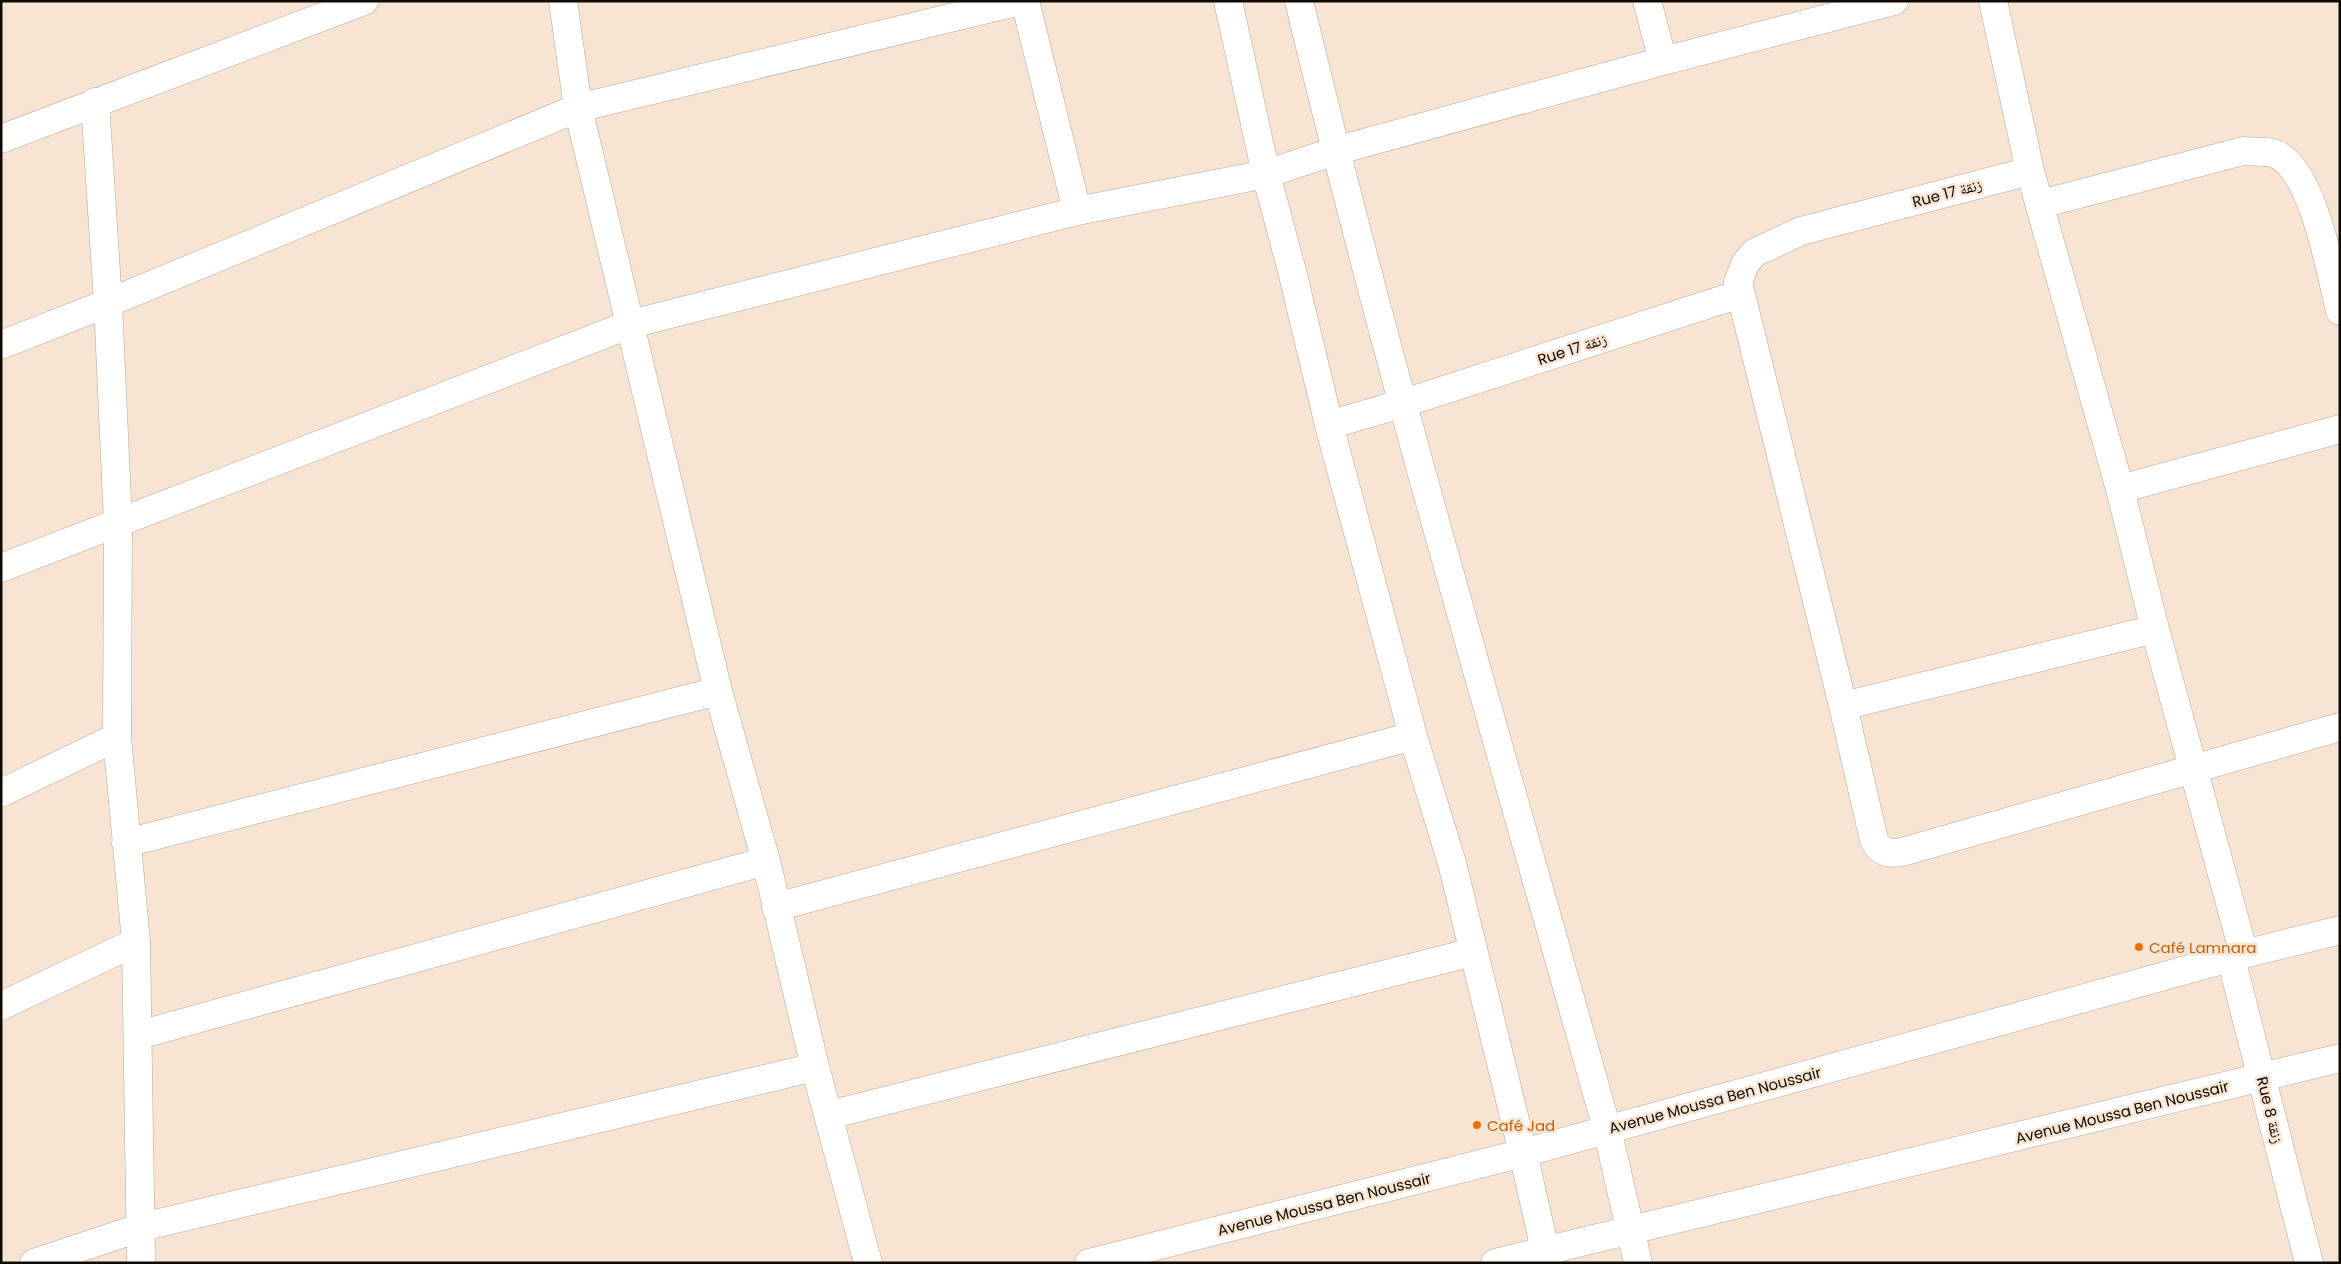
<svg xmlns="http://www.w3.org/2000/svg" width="2341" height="1264" viewBox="0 0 2341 1264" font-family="Poppins,'Noto Naskh Arabic',sans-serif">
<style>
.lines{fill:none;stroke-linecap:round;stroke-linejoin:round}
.street-casing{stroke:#b7a595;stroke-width:29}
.secondary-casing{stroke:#b7a595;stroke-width:29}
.street{stroke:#fff;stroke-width:28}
.secondary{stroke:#fff;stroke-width:28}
.food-dot{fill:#e8710a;stroke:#f7e4d3;stroke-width:2}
.labels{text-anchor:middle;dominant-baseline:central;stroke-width:5;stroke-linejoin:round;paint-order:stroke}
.street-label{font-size:15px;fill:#100a05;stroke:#f7e4d3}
.food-label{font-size:15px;fill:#c56008;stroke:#f7e4d3;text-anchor:start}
</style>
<rect width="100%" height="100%" fill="#f7e4d3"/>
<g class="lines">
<defs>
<path id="street" d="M563 1 578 108 718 691 766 861 815 1067 868 1263
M1025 1 1077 211
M1228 1 1266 174 1292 271 1329 425 1413 736 1452 863 1523 1153
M1299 1C1390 380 1502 754 1607 1129
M1647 1 1663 61
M1993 1 2030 171 2120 489 2155 629 2244 954
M95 102 108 303 118 523 117 737 136 942 141 1263
M1 139 364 1
M2030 171 1801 231 1754 253 1745 264 1738 282 1843 706 1874 840C1881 853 1888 854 1902 852L2340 727
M2041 204 2243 151C2252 152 2264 151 2273 153 2313 165 2331 275 2340 311
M1 345 108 303 578 108 1020 1
M1329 425 1404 403 1740 294
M2120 489 2340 429
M1 568 631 324 1077 211 1266 174 1335 151 1663 61 1894 1
M1843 706 2155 629
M1 793 117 737
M126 843 718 691
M776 907 1413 736
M2231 958 2309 1263
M1 1006 136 942
M139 1035 766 861
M829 1115 1473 952
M34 1263 142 1227 815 1067"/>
<path id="secondary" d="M1607 1129 1638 1263
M1523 1153 1548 1263
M1089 1263 1523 1153 2244 954 2340 930
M1495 1263 2340 1058"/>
</defs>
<use href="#street" class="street-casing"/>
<use href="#secondary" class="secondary-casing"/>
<use href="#street" class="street"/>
<use href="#secondary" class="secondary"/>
</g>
<g class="food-dot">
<circle cx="2139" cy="947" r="5"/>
<circle cx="1477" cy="1125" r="5"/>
</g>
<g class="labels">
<g class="street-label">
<text transform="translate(1947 193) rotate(-15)">Rue 17 زنقة</text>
<text transform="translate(1572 349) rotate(-18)">Rue 17 زنقة</text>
<text transform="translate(1715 1100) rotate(-15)">Avenue Moussa Ben Noussair</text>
<text transform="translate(2270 1110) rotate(76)">Rue 8 زنقة</text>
<text transform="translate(2122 1112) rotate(-14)">Avenue Moussa Ben Noussair</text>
<text transform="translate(1324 1204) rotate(-14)">Avenue Moussa Ben Noussair</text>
</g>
<g class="food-label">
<text x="2149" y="947">Café Lamnara</text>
<text x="1487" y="1125">Café Jad</text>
</g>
</g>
<rect width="2341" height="1264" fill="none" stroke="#100a05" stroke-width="5"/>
</svg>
